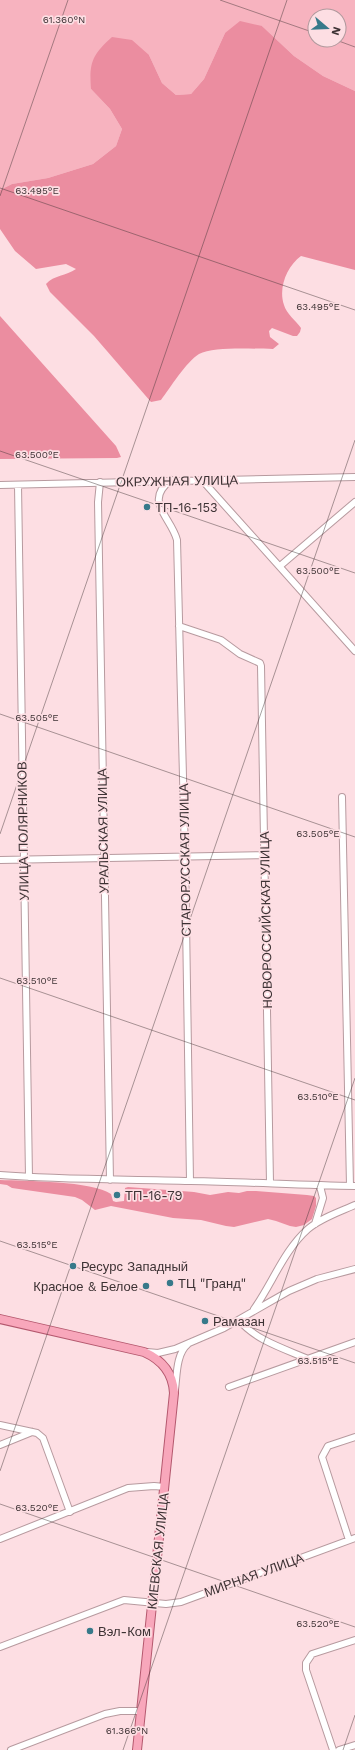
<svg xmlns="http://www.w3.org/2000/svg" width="355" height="1750" viewBox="0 0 355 1750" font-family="'Work Sans',sans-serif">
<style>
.green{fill:#f7b3bf;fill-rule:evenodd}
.forest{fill:#eb8da0}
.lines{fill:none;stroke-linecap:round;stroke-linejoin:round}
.minor-casing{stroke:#b79a9f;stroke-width:8}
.major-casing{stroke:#b4586e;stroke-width:10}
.minor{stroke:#fff;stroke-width:6}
.major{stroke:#f8a7bb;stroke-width:8}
.ticks{fill:none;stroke:#3d3234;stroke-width:1;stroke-opacity:0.45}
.poi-dot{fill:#37798a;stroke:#fddee3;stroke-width:1.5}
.labels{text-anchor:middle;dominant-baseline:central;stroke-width:3.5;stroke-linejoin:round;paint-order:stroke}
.street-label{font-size:13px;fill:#3d3234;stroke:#fddee3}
.poi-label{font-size:13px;fill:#3d3234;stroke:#fddee3;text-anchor:start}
.ticks-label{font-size:10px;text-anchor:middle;fill:#3d3234;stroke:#fddee3;stroke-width:3.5;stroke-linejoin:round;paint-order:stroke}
</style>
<rect width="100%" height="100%" fill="#fddee3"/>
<path class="green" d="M0 0H355V91L323 76 294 56 262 26 225 33 204 79 191 94 176 95 162 83 149 55 91 89 110 109 122 129 116 146 93 164 48 178 12 184 0 190ZM315 16H339V40H315Z"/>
<path class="forest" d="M240 21 262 26 294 56 323 76 355 91V270L301 256C287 266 278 288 284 305 286 313 296 321 301 328L300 332 297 336H293L272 328 269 331 270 337 279 344 273 349C255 349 214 346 199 354 186 362 170 388 161 400L151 402 94 336 50 292 46 284C54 275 66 276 76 269L66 264 36 269 15 251 0 229V190L12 184 48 178 93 164 116 146 122 129 110 109 91 89C89 63 92 55 112 37L132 40 149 55 162 83 176 95 191 94 204 79 225 33Z
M0 316 116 446 121 457 117 458 0 459Z
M0 1180C24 1181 93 1181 111 1194L113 1201 116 1202 124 1201 125 1188 128 1187 194 1192 210 1195 228 1192 239 1193 247 1191H256L307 1195 314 1196 316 1198V1206L312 1219 304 1225 296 1227 290 1226 276 1221 268 1219 234 1227 226 1226 201 1220 173 1218 111 1206 95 1210 82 1200 75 1197 12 1188 7 1185 0 1184Z"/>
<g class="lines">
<defs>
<path id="minor" d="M171 480C143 501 171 517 177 540L185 856 190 1181
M202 480 355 651
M100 482 98 502 110 1180
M0 485 355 477
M18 485 29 1177
M280 566 355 502
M179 626 221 640 240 654 260 663 261 666 270 1183
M342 797 350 1186
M0 860 265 855
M0 1175C64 1180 127 1179 191 1181 246 1182 300 1185 355 1186
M315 1224 323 1198 320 1186
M254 1309C272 1284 284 1250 308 1229 321 1218 339 1212 355 1205
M239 1320C255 1340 285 1349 308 1359
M147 1352 158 1353 175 1349 224 1328 289 1291 317 1279 355 1269
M229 1387 355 1342
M175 1390C177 1375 176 1354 188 1344
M0 1425 37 1433 43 1438 70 1512
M0 1445 32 1432
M0 1539 128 1488 154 1486 165 1487
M349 1540 322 1457 328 1446 355 1437
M0 1647 124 1600 166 1604 181 1602 355 1538
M11 1750 105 1714 120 1711H141
M333 1750 306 1670V1663L312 1654 355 1640
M339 1750 355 1745"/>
<path id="major" d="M0 1319 144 1352C162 1360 173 1373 174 1393L137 1750"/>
</defs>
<use href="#minor" class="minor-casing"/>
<use href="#major" class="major-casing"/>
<use href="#minor" class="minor"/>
<use href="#major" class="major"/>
</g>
<path class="ticks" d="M220 0 315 33M336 40 355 47M0 188 355 310M0 196 68 0M0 451 355 573M0 714 355 837M0 834 287 0M0 978 355 1100M0 1241 355 1363M0 1471 355 440M0 1504 355 1627M123 1750 355 1078M343 1750 355 1715"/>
<g class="poi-dot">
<circle cx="147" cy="507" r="4"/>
<circle cx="117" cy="1195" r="4"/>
<circle cx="73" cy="1266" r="4"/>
<circle cx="170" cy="1283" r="4"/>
<circle cx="146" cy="1286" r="4"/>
<circle cx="205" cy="1321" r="4"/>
<circle cx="90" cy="1631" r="4"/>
</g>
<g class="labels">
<g class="street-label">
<text transform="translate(177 481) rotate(-1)">ОКРУЖНАЯ УЛИЦА</text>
<text transform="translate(23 831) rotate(-91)">УЛИЦА ПОЛЯРНИКОВ</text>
<text transform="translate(103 831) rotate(-91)">УРАЛЬСКАЯ УЛИЦА</text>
<text transform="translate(185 860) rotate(-91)">СТАРОРУССКАЯ УЛИЦА</text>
<text transform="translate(266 920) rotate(-91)">НОВОРОССИЙСКАЯ УЛИЦА</text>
<text transform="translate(158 1551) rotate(-84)">КИЕВСКАЯ УЛИЦА</text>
<text transform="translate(254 1575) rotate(-20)">МИРНАЯ УЛИЦА</text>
</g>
<g class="poi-label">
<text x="155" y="507">ТП-16-153</text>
<text x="125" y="1195">ТП-16-79</text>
<text x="81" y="1266">Ресурс Западный</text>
<text x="178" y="1283">ТЦ "Гранд"</text>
<text x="138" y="1286" text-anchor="end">Красное &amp; Белое</text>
<text x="213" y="1321">Рамазан</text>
<text x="98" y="1631">Вэл-Ком</text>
</g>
</g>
<g class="ticks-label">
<text x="64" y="23">61.360°N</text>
<text x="37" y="194">63.495°E</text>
<text x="318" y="310">63.495°E</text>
<text x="37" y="458">63.500°E</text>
<text x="318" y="574">63.500°E</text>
<text x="37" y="721">63.505°E</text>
<text x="318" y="837">63.505°E</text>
<text x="37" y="984">63.510°E</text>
<text x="318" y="1100">63.510°E</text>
<text x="37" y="1248">63.515°E</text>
<text x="318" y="1364">63.515°E</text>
<text x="37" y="1511">63.520°E</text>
<text x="318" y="1627">63.520°E</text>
<text x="127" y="1734">61.366°N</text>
</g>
<g transform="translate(327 28) rotate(109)"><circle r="19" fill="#fddee3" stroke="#b0999d"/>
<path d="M0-3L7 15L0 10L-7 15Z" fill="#37798a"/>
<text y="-6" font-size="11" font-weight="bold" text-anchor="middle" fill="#3d3234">N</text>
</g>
</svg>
